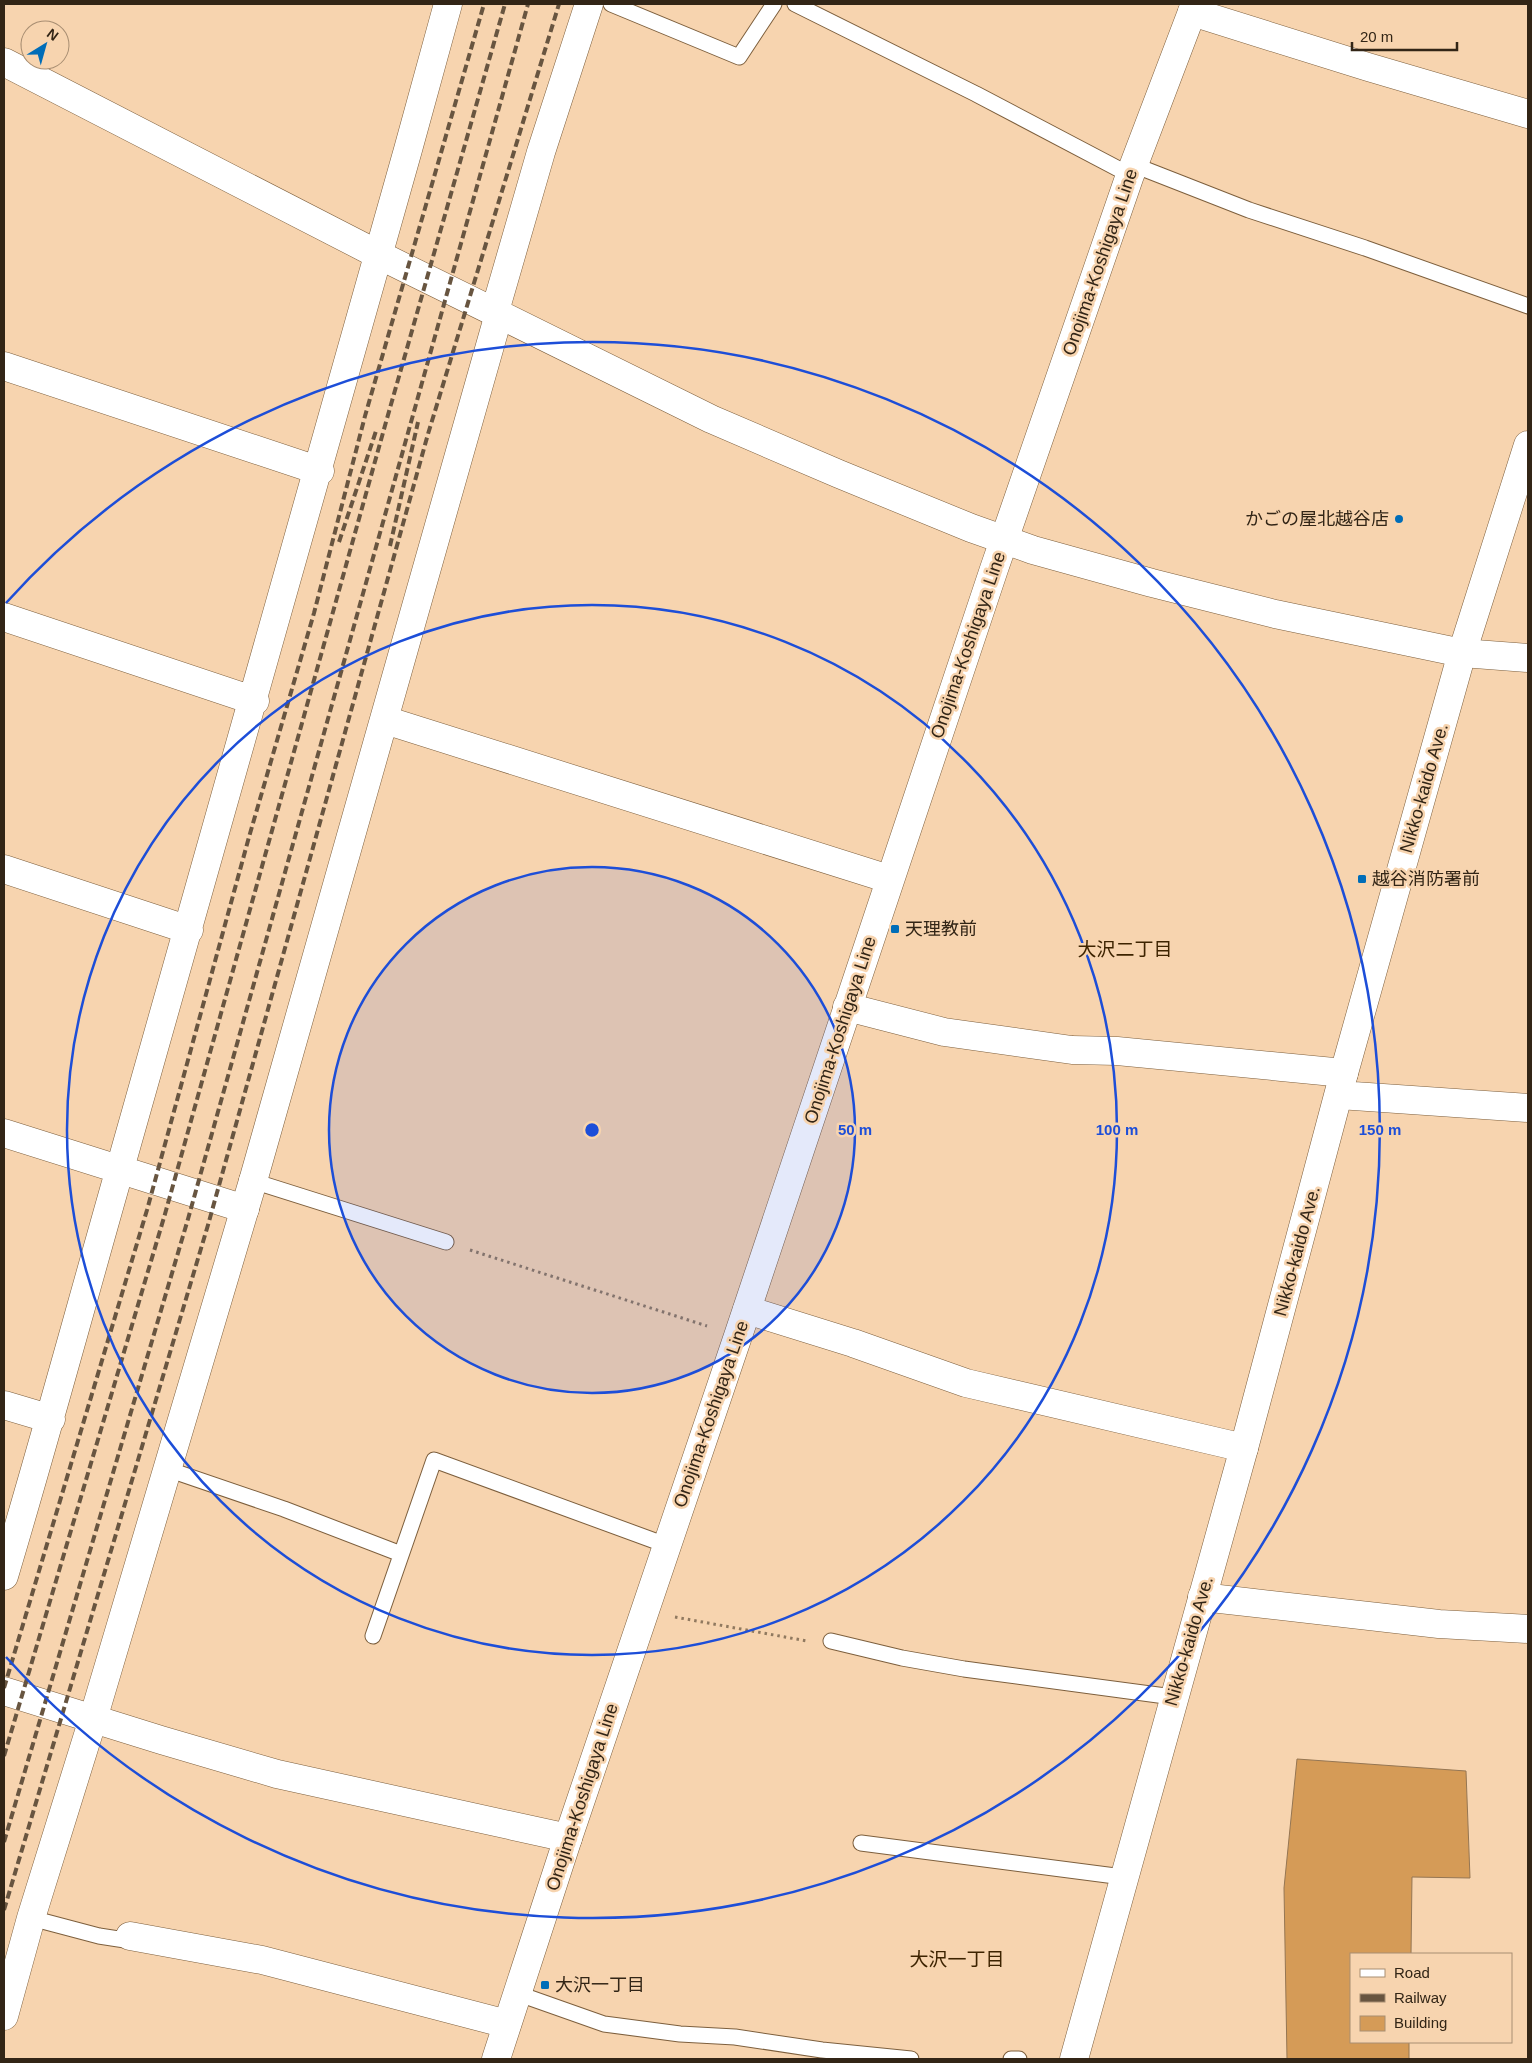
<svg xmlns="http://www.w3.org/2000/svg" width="1532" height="2063" viewBox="0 0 1532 2063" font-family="Helvetica,'Noto Sans JP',sans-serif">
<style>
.building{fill:#d59b57;stroke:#957653}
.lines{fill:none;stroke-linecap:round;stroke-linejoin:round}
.service-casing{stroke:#7d5f3d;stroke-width:17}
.minor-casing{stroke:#7d5f3d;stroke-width:29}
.tertiary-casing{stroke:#7d5f3d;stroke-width:29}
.secondary-casing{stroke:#7d5f3d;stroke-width:29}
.primary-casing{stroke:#7d5f3d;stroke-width:29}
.path{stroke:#90795f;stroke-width:3;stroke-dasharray:2.5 4;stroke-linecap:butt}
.service{stroke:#fff;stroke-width:15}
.minor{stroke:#fff;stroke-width:28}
.tertiary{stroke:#fff;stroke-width:28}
.secondary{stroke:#fff;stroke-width:28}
.primary{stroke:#fff;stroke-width:28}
.rail{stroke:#685540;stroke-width:4;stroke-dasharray:8 4;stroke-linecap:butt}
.ring{fill:none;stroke:#1d4ed8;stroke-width:2.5}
.poi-dot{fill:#006db8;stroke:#f7d4af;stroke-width:2}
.labels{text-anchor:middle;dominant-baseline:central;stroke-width:5;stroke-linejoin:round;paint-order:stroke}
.street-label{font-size:18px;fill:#322516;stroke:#f7d4af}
.poi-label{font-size:18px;fill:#322516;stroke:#f7d4af;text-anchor:start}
.neighbourhood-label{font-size:19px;fill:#3d2300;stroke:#f7d4af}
.centre{fill:#1d4ed8;stroke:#f7d4af;stroke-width:2.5}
.ring-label{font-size:15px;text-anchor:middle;font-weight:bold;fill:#1d4ed8;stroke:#f7d4af;stroke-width:5;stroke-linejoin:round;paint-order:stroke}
</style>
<rect width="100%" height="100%" fill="#f7d4af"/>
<path class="building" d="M1297 1759 1466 1771 1470 1878 1412 1877 1411 1954H1351V2042H1409V2059H1287L1284 1888Z"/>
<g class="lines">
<defs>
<path id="service" d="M611 4 739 57 774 4
M795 4 976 94 1130 175
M1134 165 1249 210 1365 248 1528 306
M253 1181 446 1242
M167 1469 284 1509 401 1554
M373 1636 434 1460 666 1545
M831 1641 902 1658 964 1669 1173 1697
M861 1843 1123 1877
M31 1918 99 1936 125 1940 130 1936
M519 1994 604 2024 680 2034 735 2037 822 2050 911 2059
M1011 2059H1019"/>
<path id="minor" d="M1192 12 1368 67 1528 114
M495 311 541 152 589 4
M4 366 320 471
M4 617 255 701
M1462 653 1528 658
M385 720 889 879
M4 869 189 930
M847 1007 944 1032 1072 1050 1117 1051 1344 1073
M1339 1095 1528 1108
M4 1133 245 1209
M253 1181 499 314
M747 1310 853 1343 966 1383 1244 1448
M4 1405 51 1419
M4 1576C45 1439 82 1302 121 1165 232 779 342 392 448 4
M1202 1597 1439 1624 1528 1629
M4 1691 161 1740 277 1774 568 1838
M130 1936 262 1960 507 2024"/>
<path id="tertiary" d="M4 62 379 255 711 419 839 474 971 528 1033 550 1152 583 1275 614 1462 653
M4 2016 31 1918 93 1719 253 1181"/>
<path id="secondary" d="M496 2059 568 1838 738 1336 994 569 1130 175 1195 4"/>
<path id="primary" d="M1074 2059 1244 1448 1344 1073 1462 653 1528 445"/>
</defs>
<use href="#service" class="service-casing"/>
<use href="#minor" class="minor-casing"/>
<use href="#tertiary" class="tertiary-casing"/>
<use href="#secondary" class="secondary-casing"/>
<use href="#primary" class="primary-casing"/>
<path class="path" d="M470 1250 707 1326
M675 1617 807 1641"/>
<use href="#service" class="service"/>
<use href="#minor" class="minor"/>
<use href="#tertiary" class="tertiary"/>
<use href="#secondary" class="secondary"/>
<use href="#primary" class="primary"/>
<path class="rail" d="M339 542 376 431
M390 546 418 422
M4 1688 147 1210 249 837 314 613 365 416 484 4
M4 1756 165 1214 386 422 505 4
M4 1842 188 1219 528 4
M4 1910 208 1225 428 434 559 4"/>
</g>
<circle cx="592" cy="1130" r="263" fill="#1d4ed8" fill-opacity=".12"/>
<g class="ring">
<circle cx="592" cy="1130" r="263"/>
<circle cx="592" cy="1130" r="525"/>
<path d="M6 603A788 788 0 1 1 6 1657"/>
</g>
<g class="poi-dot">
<circle cx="1399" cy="519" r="5"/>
<rect x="1357" y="874" width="10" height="10" rx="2.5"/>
<rect x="890" y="924" width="10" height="10" rx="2.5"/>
<rect x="540" y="1980" width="10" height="10" rx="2.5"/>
</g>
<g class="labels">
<g class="street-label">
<text transform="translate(1100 262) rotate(-71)">Onojima-Koshigaya Line</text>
<text transform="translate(968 645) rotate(-71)">Onojima-Koshigaya Line</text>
<text transform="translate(1424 788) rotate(-74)">Nikko-kaido Ave.</text>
<text transform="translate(840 1030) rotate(-72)">Onojima-Koshigaya Line</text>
<text transform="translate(1297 1251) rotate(-75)">Nikko-kaido Ave.</text>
<text transform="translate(711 1414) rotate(-71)">Onojima-Koshigaya Line</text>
<text transform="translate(1189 1641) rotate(-74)">Nikko-kaido Ave.</text>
<text transform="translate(582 1797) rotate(-72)">Onojima-Koshigaya Line</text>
</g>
<g class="poi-label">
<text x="1389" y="519" text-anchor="end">かごの屋北越谷店</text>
<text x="1372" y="879">越谷消防署前</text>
<text x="905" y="929">天理教前</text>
<text x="555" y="1985">大沢一丁目</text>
</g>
<g class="neighbourhood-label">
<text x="1125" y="949">大沢二丁目</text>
<text x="957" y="1959">大沢一丁目</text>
</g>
</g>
<circle cx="592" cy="1130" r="8" class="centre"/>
<g class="ring-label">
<text x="855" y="1135">50 m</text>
<text x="1117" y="1135">100 m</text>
<text x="1380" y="1135">150 m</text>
</g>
<rect width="1532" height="2063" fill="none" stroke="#322516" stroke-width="10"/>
<rect x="1350" y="1953" width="162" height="90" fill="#f7d4af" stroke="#a88e72"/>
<rect x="1360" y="1969" width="25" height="8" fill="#ffffff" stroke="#a88e72"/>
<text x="1394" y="1978" font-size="15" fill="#322516">Road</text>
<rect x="1360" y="1994" width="25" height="8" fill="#685540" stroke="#a88e72"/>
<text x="1394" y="2003" font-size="15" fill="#322516">Railway</text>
<rect x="1360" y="2016" width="25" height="15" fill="#d59b57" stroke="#a88e72"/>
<text x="1394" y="2028" font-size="15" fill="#322516">Building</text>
<g transform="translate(45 45) rotate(37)"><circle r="24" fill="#f7d4af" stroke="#a88e72"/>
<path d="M0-4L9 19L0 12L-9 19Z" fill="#006db8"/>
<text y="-8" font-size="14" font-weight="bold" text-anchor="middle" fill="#322516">N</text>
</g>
<path d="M1352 42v8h105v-8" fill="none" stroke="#322516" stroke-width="2.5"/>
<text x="1360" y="42" font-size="15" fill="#322516" stroke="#f7d4af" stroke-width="4" paint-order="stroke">20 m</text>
</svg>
